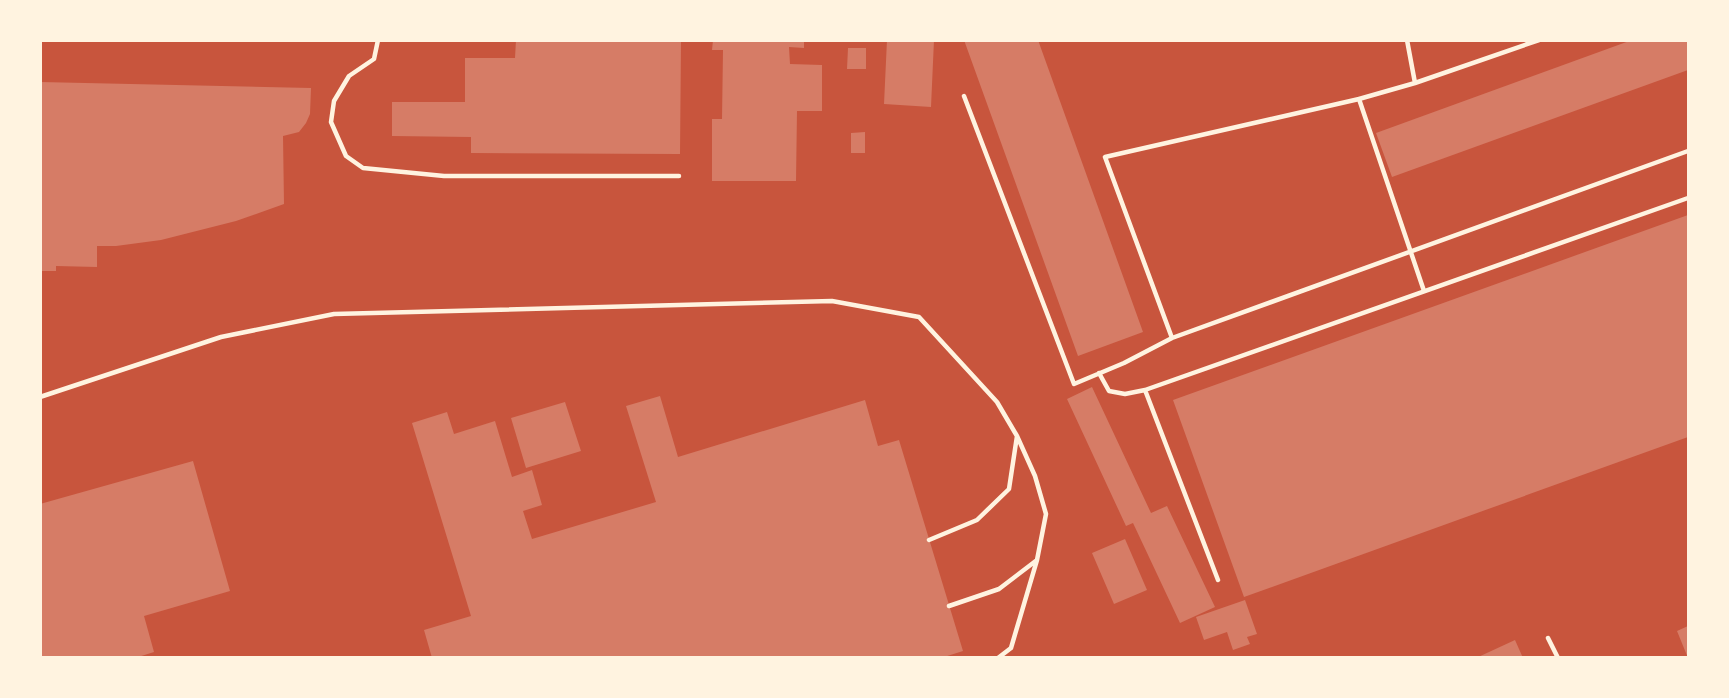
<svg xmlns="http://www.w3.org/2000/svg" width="1729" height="698" viewBox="0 0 1729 698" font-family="Helvetica,sans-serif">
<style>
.building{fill:#d67c66}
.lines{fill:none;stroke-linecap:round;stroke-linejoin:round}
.service{stroke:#fff3e0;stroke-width:4.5}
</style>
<rect width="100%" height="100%" fill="#c8553d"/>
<path class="building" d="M516 40H681L680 154 471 153V137L392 136V102H465V58H515Z
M713 40H804V48L789 47 790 64 822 65V111H797L796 181H712V119H722L723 50H712Z
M887 40H934L931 107 884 104Z
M964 40H1038L1143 332 1078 356Z
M1632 40H1688V70L1392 177 1376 133Z
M848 48H866V69H847Z
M40 82 311 88 310 114 306 123 299 132 283 136 284 204 236 221 161 240 116 246H97V267L56 266V271H40Z
M865 132V153H851V133Z
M1688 215V437L1244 597 1173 400Z
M1092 387 1151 513 1167 506 1215 607 1180 623 1133 523 1126 526 1067 399Z
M660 396 678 457 865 400 878 446 899 440 963 651 941 658H432L424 630 471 616 412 423 447 412 454 434 495 421 512 477 532 470 542 505 523 511 532 539 656 502 626 406Z
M565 402 581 451 526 468 511 418Z
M193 461 230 591 144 616 154 652 135 658H40V504Z
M1125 539 1147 590 1114 604 1092 553Z
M1245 600 1257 634 1247 637 1250 644 1233 650 1227 632 1204 640 1196 617Z
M1688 626V658L1677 631Z
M1515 640 1523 658H1476Z"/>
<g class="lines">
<path class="service" d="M378 40 374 59 349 76 334 101 331 122 346 156 363 168 444 176H679
M1407 40 1415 83
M964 96 1074 384 1124 363 1172 338 1688 151
M1359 99 1424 291
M1172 338 1105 157 1359 99 1415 83 1539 40
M1099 373 1109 391 1125 394 1145 390 1688 198
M1145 390 1218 580
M40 397 221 337 334 314 832 301 919 317 997 402 1017 436 1035 476 1046 514 1037 560 999 589 949 606
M929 540 977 520 1009 489 1017 436
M1548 638 1558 658
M998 658 1011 648 1037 560"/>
</g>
<rect width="1729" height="698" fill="none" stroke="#fff3e0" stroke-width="84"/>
</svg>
